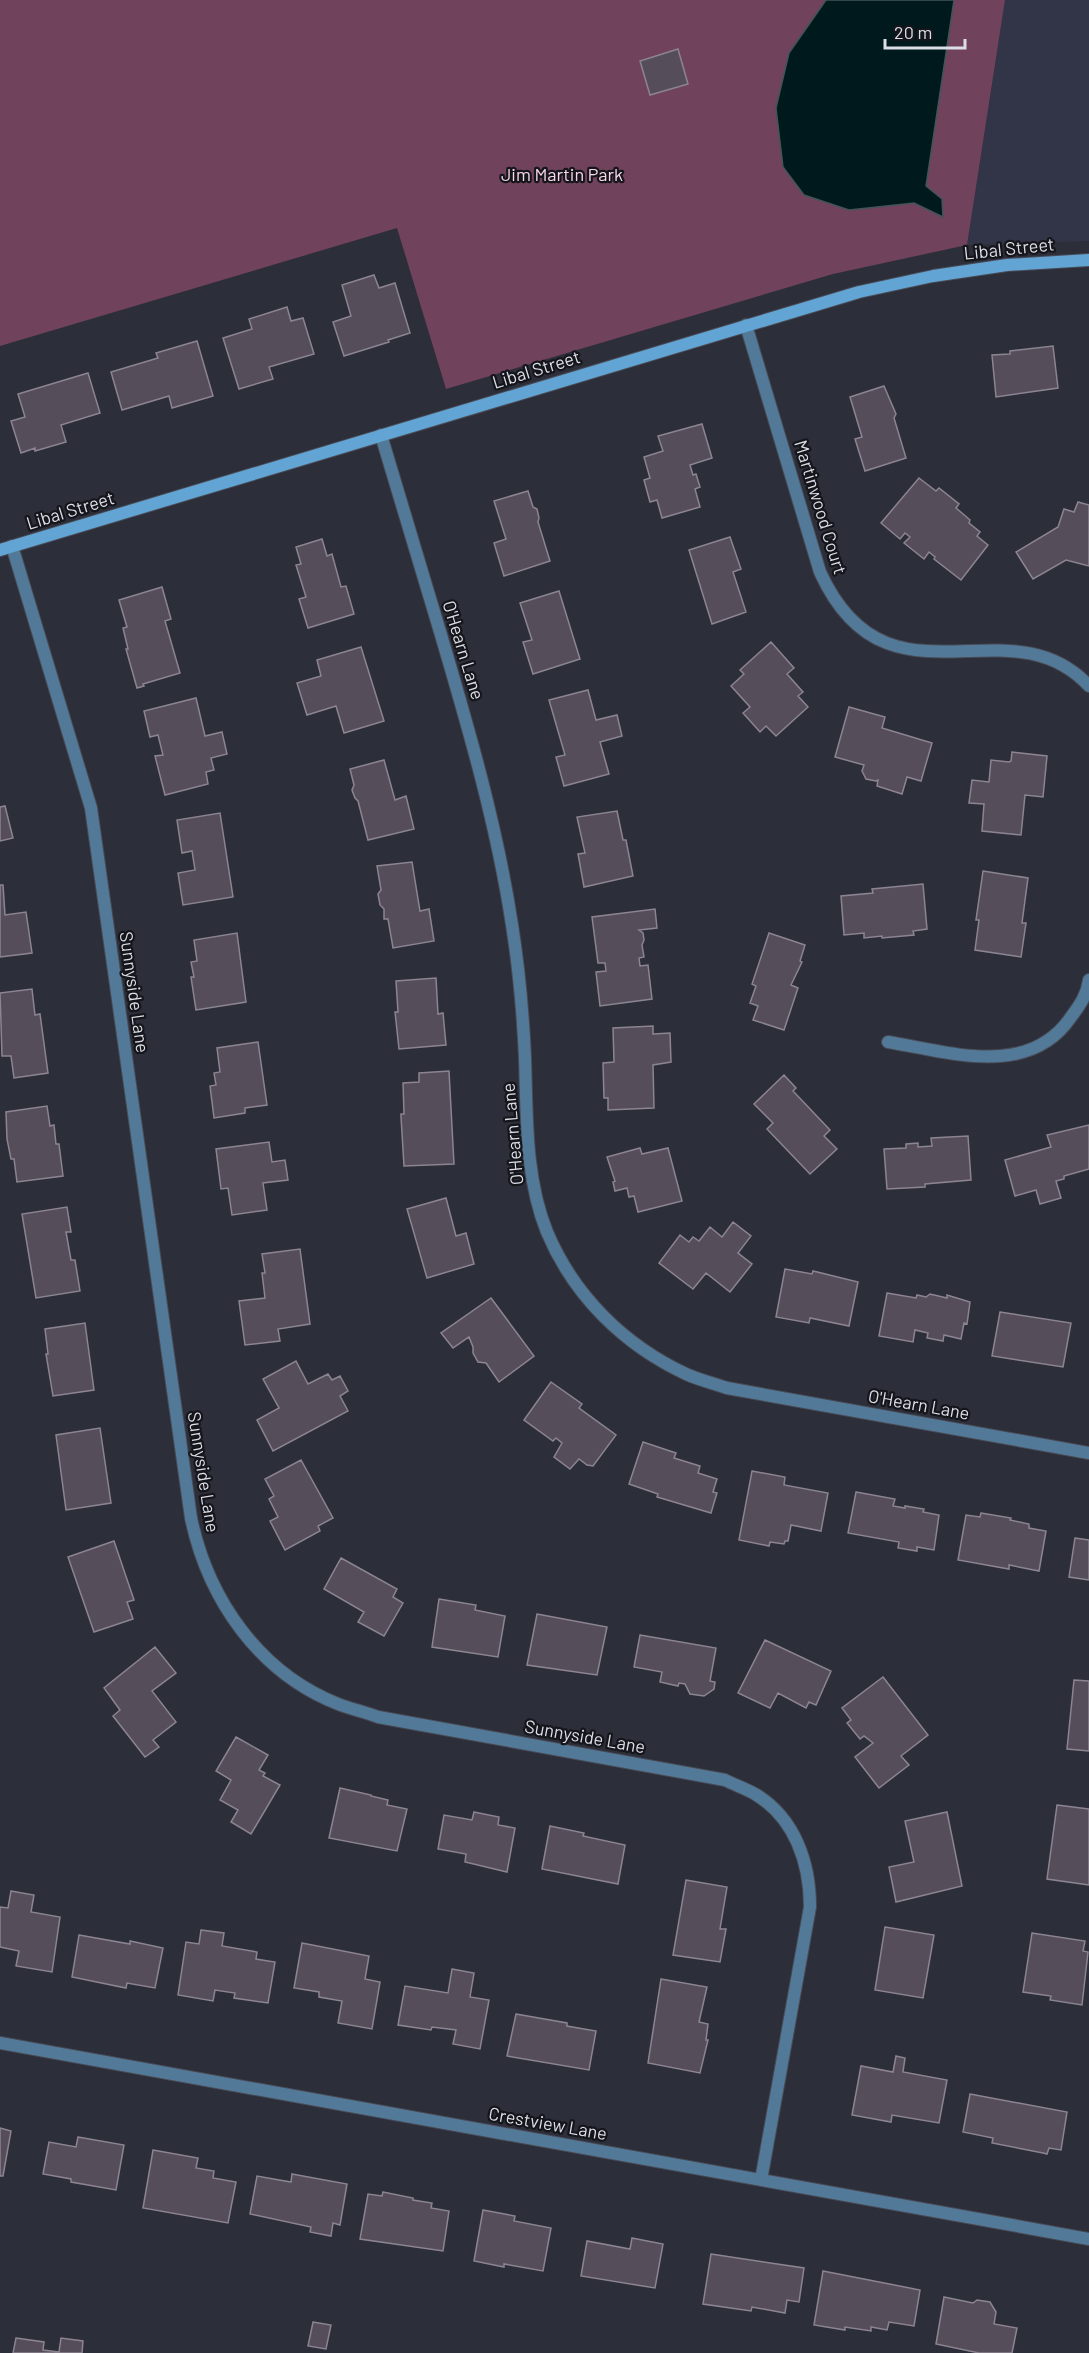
<svg xmlns="http://www.w3.org/2000/svg" width="1089" height="2353" viewBox="0 0 1089 2353" font-family="Barlow,sans-serif">
<style>
.built{fill:#323547}
.green{fill:#70425c}
.water{fill:#00191d;stroke:#425459;stroke-width:1.5}
.building{fill:#554e5a;stroke:#8c8491;stroke-width:1.5}
.lines{fill:none;stroke-linecap:round;stroke-linejoin:round}
.street-casing{stroke:#484a55;stroke-width:14}
.secondary-casing{stroke:#484a55;stroke-width:14}
.street{stroke:#527a98;stroke-width:12}
.secondary{stroke:#62a4d4;stroke-width:12}
.labels{text-anchor:middle;dominant-baseline:central;stroke-width:4.5;stroke-linejoin:round;paint-order:stroke}
.park-label{font-size:18px;fill:#fad7e9;stroke:#15161c}
.street-label{font-size:18px;fill:#dcdee6;stroke:#15161c}
</style>
<rect width="100%" height="100%" fill="#2c2e39"/>
<path class="built" d="M1005 0H1089V241L967 245Z"/>
<path class="green" d="M0 0H1005L967 245 833 274 446 389 397 228 0 346Z"/>
<path class="water" d="M826 0H954L926 186 942 199 943 217 914 203 849 210 804 195 783 167 776 108 789 53Z"/>
<path class="building" d="M678 49 688 84 650 95 640 61Z
M374 275 379 288 395 283 410 333 388 340 389 342 344 356 333 322 351 316 342 285Z
M287 307 291 321 303 318 314 354 269 367 273 379 239 389 223 338 252 329 249 319Z
M197 341 213 396 172 408 169 396 122 410 111 372 158 358 156 353Z
M1053 346 1058 388 996 397 992 355 1010 354V351Z
M88 373 100 413 61 425 66 442 35 451V448L21 453 11 421 25 417 18 394Z
M884 386 896 414 894 418 906 458 865 471 855 439 862 437 850 397Z
M702 424 712 458 690 465 693 475 696 474 700 487 695 489 700 507 662 518 657 500 650 502 644 480 650 478 644 457 663 451 658 436Z
M919 478 936 491 939 488 959 504 956 508 970 520 969 523 980 532 977 536 988 545 961 580 934 559 935 557 929 552 924 559 904 543 910 537 905 533 900 539 881 523Z
M528 491 533 507 537 509 539 518 538 522 550 561 504 576 494 543 506 539 494 501Z
M1078 502 1089 505V566L1066 560 1033 579 1016 552 1058 527 1064 509 1074 512Z
M730 537 741 569 733 572 746 612 712 624 689 550Z
M322 539 327 556 332 554 341 587 346 586 354 614 308 628 299 599 306 597 296 565 301 564 296 547Z
M162 587 171 619 165 621 180 673 143 684 144 686 137 688 126 649H128L123 628 127 627 119 600Z
M559 591 580 659 533 674 523 642 532 640 520 603Z
M771 642 794 668 787 674 803 692 798 696 808 707 776 736 766 726 760 732 743 713 750 707 731 686 744 674 740 670Z
M361 647 384 721 344 733 336 706 307 715 297 683 321 676 317 660Z
M588 690 596 720 617 715 622 736 600 742 609 774 564 786 556 757 565 755 549 700Z
M196 698 205 736 222 732 227 754 211 758 214 770 206 772 208 784 165 795 155 756 163 755 158 735 150 737 144 711Z
M849 707 885 717 882 728 932 743 921 781 907 777 902 794 877 786 878 780 876 781 866 779 862 771 864 765 835 757Z
M1012 752 1047 756 1043 797 1025 795 1021 835 982 831 984 804 969 803 972 780 989 782 991 760 1009 762 1011 761Z
M384 760 395 800 406 796 414 829 368 840 358 801 355 798 352 790 354 785 350 769Z
M5 806 13 838 0 841V807Z
M617 811 623 840H626L633 876 584 887 578 854 585 853 577 817Z
M220 813 233 897 183 905 178 873 195 870 192 851 182 853 177 820Z
M412 862 420 911 429 909 434 941 393 948 388 919H384V909L380 905 378 894 381 890 377 866Z
M983 871 1028 878 1022 923H1026L1021 957 975 950 979 920H976Z
M923 884 927 929 913 931 914 935 882 938V936L864 938V933L844 935 841 896 873 893 872 889Z
M0 885H3L5 915 26 912 32 953 0 957Z
M655 909 657 928 639 930 643 933 644 940 642 945 644 957 639 958 640 966 648 965 652 999 600 1006 596 972 606 971 605 963H598L592 917Z
M237 933 246 1002 196 1010 191 977H194L191 962 197 961 194 940Z
M769 933 805 945 800 961 802 962 791 985 798 988 784 1030 753 1020 758 1006 750 1003 756 986 752 984Z
M436 978 438 1014 443 1013 446 1045 399 1049 395 1012H398L396 981Z
M32 989 35 1015 40 1014 48 1073 14 1078 11 1056H2L0 993Z
M653 1026V1034L670 1033 671 1062 653 1065 654 1108 608 1110V1098H604L603 1063 614 1062 613 1028Z
M258 1042 267 1105 245 1108V1113L214 1118 210 1086 216 1085 214 1073 220 1072 217 1048Z
M449 1071 454 1164 404 1166 401 1117V1114H404L403 1083 419 1082V1073Z
M784 1075 796 1088 793 1091 830 1130 824 1136 837 1149 810 1174 767 1129 773 1123 754 1104Z
M47 1106 50 1126 54 1125 56 1144H59L63 1176 17 1182 14 1159H11L7 1139 6 1112Z
M1089 1125V1169L1064 1176V1179L1056 1181 1061 1198 1040 1204 1036 1190 1015 1196 1005 1160 1051 1147 1047 1135Z
M968 1136 971 1180 925 1184V1187L887 1189 884 1149 906 1148V1144L918 1143V1147L932 1146 931 1138Z
M269 1142 272 1162 285 1160 288 1180 263 1183 267 1210 232 1215 228 1188 221 1189 216 1149Z
M640 1148 642 1154 668 1148 682 1201 638 1212 634 1196 629 1197 627 1188 615 1191 613 1182 615 1181 607 1157Z
M446 1198 456 1236 466 1233 474 1264 427 1278 407 1209Z
M67 1207 71 1232H66L71 1260H75L80 1291 36 1298 22 1214Z
M733 1222 751 1236 738 1253 752 1264 730 1292 706 1273 693 1289 659 1263 680 1235 689 1242 693 1237 699 1241 710 1227 722 1237Z
M300 1249 310 1324 278 1329 280 1341 245 1345 239 1301 265 1298 262 1273H265L262 1254Z
M785 1269 812 1274 813 1271 858 1282 849 1326 810 1318 809 1323 776 1317Z
M887 1293 916 1298 917 1295 926 1297 930 1294 947 1298V1295L970 1302 967 1324 964 1323 961 1339 944 1335 943 1341 927 1338 928 1333 915 1330 913 1342 879 1336Z
M491 1298 534 1356 499 1382 486 1363 478 1362 473 1353V1347L469 1337 453 1348 441 1333Z
M1000 1312 1071 1323 1063 1367 992 1356Z
M85 1323 94 1390 53 1396 46 1354H48L45 1329Z
M296 1361 308 1384 328 1374 332 1380 340 1376 348 1391 340 1396 348 1411 273 1451 257 1420 279 1408 263 1379Z
M551 1382 582 1404 579 1408 616 1435 593 1466 587 1465 579 1459 570 1469 554 1457 562 1443 556 1438 553 1441 524 1420Z
M100 1428 111 1503 66 1510 56 1435Z
M643 1442 676 1453 674 1458 700 1466 698 1473 717 1479 713 1492 717 1493 711 1513 657 1497 658 1494 629 1484Z
M301 1460 333 1518 318 1526 320 1531 285 1550 270 1521 278 1517 269 1499 274 1496 265 1479Z
M752 1471 785 1477 784 1485 828 1493 821 1531 791 1525 788 1541H785L784 1544 770 1542 769 1546 739 1540Z
M856 1492 895 1499 893 1506 905 1508V1506L924 1509 923 1512 939 1515 934 1550 917 1547V1551L898 1548 899 1542 848 1533Z
M981 1513 1011 1518 1010 1520 1029 1524V1528L1046 1531 1039 1571 1009 1565V1569L958 1560 966 1515 980 1517Z
M1075 1538 1089 1540V1580L1069 1577Z
M114 1541 134 1600 127 1602 133 1619 94 1632 68 1557Z
M341 1558 397 1589 393 1597 403 1603 384 1636 358 1622 364 1612 324 1589Z
M439 1599 476 1605 475 1610 505 1616 498 1657 432 1647Z
M537 1614 607 1627 597 1675 527 1665Z
M640 1635 716 1648 710 1681 715 1682 714 1689 704 1696 690 1694 685 1684 679 1683 678 1686 660 1682 662 1672 634 1667Z
M765 1640 831 1671 816 1705 809 1702 806 1708 778 1693 770 1708 738 1693Z
M155 1647 176 1673 152 1691 176 1722 153 1740 159 1747 145 1757 113 1716 120 1710 104 1688Z
M883 1677 928 1735 901 1756 909 1765 879 1788 855 1757 873 1743 864 1736 860 1739 847 1723 851 1720 842 1708Z
M1074 1680 1089 1681V1751L1067 1749Z
M236 1737 268 1755 259 1770 265 1773 263 1776 280 1785 251 1834 231 1822 238 1810 220 1800 231 1780 216 1771Z
M340 1788 371 1795V1796L388 1800 387 1805 407 1809 397 1851 329 1838Z
M1057 1805 1089 1809V1885L1047 1879Z
M474 1812 499 1817 498 1825 515 1828 507 1872 465 1862 466 1854 438 1849 444 1815 472 1820Z
M947 1812 962 1886 896 1902 889 1867 914 1862 905 1821Z
M550 1826 584 1833 583 1836 625 1845 618 1884 542 1869Z
M686 1880 727 1887 720 1929H726L720 1962 673 1955Z
M11 1891 34 1895 31 1912 60 1917 52 1972 16 1966 19 1951 0 1947V1907L8 1908Z
M885 1927 934 1935 923 1998 875 1990Z
M201 1930 224 1933 222 1946 257 1952 256 1959 275 1962 268 2003 234 1998 235 1993 215 1990 213 2001 178 1995 186 1942 199 1944Z
M1032 1933 1085 1941 1083 1951 1088 1952 1082 2005 1050 2000 1051 1996 1023 1992Z
M79 1935 130 1944V1941L163 1948 155 1988 127 1983 126 1988 72 1977Z
M302 1943 369 1956 365 1979 380 1982 372 2029 338 2023 342 2001 319 1997V1992L294 1988Z
M452 1969 474 1973 470 1997 489 2000 480 2049 453 2044 456 2030 432 2027 431 2030 398 2025 405 1986 448 1993Z
M661 1979 707 1987 699 2022 708 2024 706 2040H708L700 2073 648 2063Z
M516 2014 567 2023V2026L596 2031 589 2070 507 2056Z
M896 2056 905 2058 903 2072 947 2080 939 2123 892 2115 891 2122 852 2115 861 2066 893 2072Z
M970 2094 1067 2112 1061 2150 1049 2148 1047 2154 1043 2153 992 2143 993 2138 963 2132Z
M0 2128 11 2131 3 2176H0Z
M78 2137 124 2145 116 2190 71 2182V2179L43 2174 49 2142 76 2147Z
M153 2150 198 2158 196 2168 214 2171 213 2178 236 2182 228 2223 143 2208Z
M292 2174 347 2184 340 2225 333 2223 331 2236 310 2232 311 2227 250 2214 257 2176 291 2182Z
M383 2192 413 2198V2200L432 2203 431 2208 449 2211 443 2251 360 2239 368 2194 382 2196Z
M483 2210 515 2216 514 2221 551 2228 543 2271 504 2264V2267L474 2261Z
M632 2238 663 2244 655 2288 581 2276 587 2241 630 2249Z
M711 2254 804 2268 799 2302 787 2300 785 2313 752 2307 751 2311 703 2304Z
M823 2271 920 2290 914 2326 889 2322 887 2330 871 2327V2331L845 2327V2330L814 2325Z
M944 2297 973 2303 977 2300 990 2302 996 2312 994 2324 1017 2328 1012 2353H979L936 2344Z
M313 2322 331 2325 326 2349 308 2346Z
M16 2338 44 2342 43 2350 59 2352 61 2338 83 2341 82 2353H13Z"/>
<g class="lines">
<defs>
<path id="street" d="M746 325 820 572C887 719 1008 599 1089 686
M381 435C401 501 421 568 441 635 469 730 497 826 512 925 519 969 523 1014 525 1058 527 1116 525 1178 547 1232 574 1296 624 1345 686 1374 699 1380 713 1383 727 1388L1089 1453
M12 546 91 808 191 1518C208 1599 259 1673 338 1704 351 1709 365 1712 378 1717L725 1780C735 1785 746 1789 755 1794 795 1818 810 1863 810 1907L761 2180
M888 1042C949 1052 1029 1079 1071 1017 1080 1005 1087 995 1089 980
M0 2043 1089 2239"/>
<path id="secondary" d="M0 550 859 292 933 276 1007 265 1089 260"/>
</defs>
<use href="#street" class="street-casing"/>
<use href="#secondary" class="secondary-casing"/>
<use href="#street" class="street"/>
<use href="#secondary" class="secondary"/>
</g>
<g class="labels">
<g class="park-label">
<text x="562" y="174">Jim Martin Park</text>
</g>
<g class="street-label">
<text transform="translate(1009 248) rotate(-6)">Libal Street</text>
<text transform="translate(536 369) rotate(-17)">Libal Street</text>
<text transform="translate(821 507) rotate(73)">Martinwood Court</text>
<text transform="translate(70 510) rotate(-17)">Libal Street</text>
<text transform="translate(464 650) rotate(73)">O'Hearn Lane</text>
<text transform="translate(135 992) rotate(82)">Sunnyside Lane</text>
<text transform="translate(512 1134) rotate(-95)">O'Hearn Lane</text>
<text transform="translate(919 1404) rotate(10)">O'Hearn Lane</text>
<text transform="translate(204 1472) rotate(81)">Sunnyside Lane</text>
<text transform="translate(585 1736) rotate(10)">Sunnyside Lane</text>
<text transform="translate(548 2123) rotate(10)">Crestview Lane</text>
</g>
</g>
<path d="M885 39v9h80v-9" fill="none" stroke="#dcdee6" stroke-width="3"/>
<text x="894" y="39" font-size="18" fill="#dcdee6" stroke="#15161c" stroke-width="4.5" paint-order="stroke">20 m</text>
</svg>
